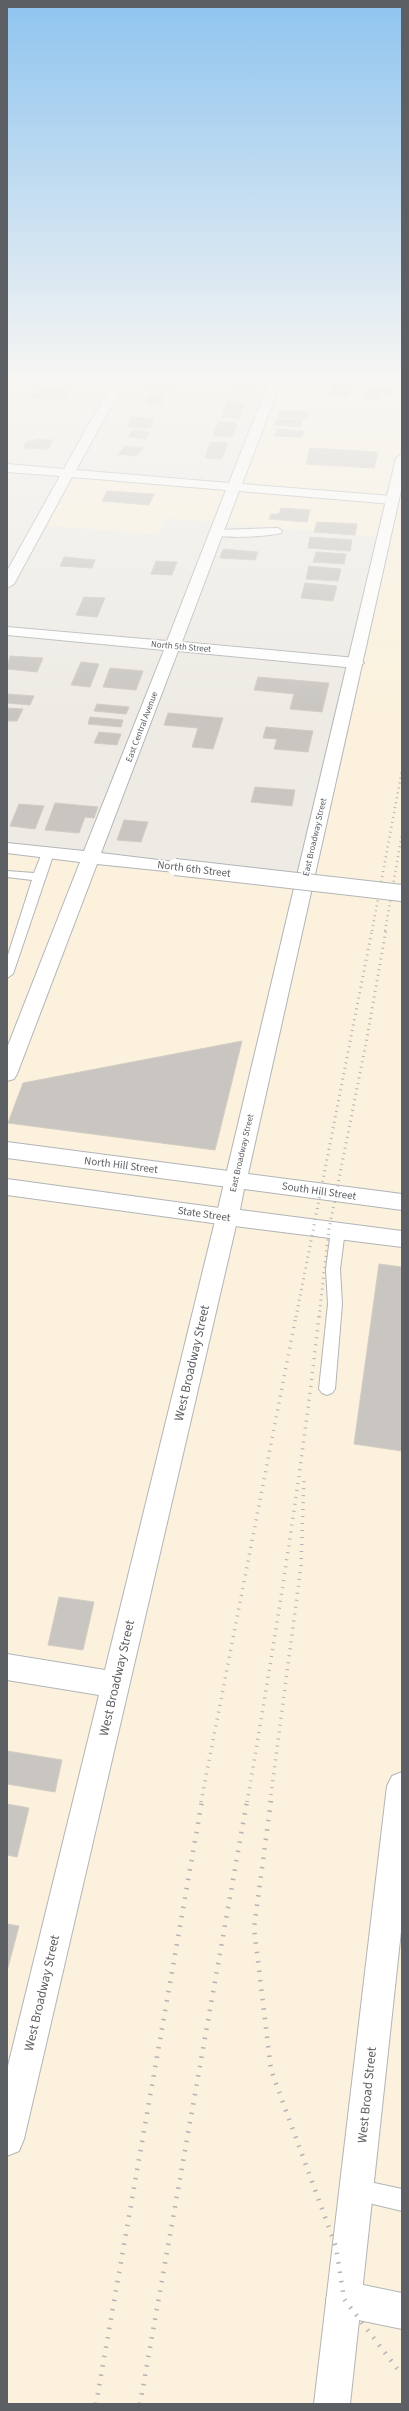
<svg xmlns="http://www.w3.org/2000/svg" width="409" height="2411" viewBox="0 0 409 2411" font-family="'Source Sans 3',sans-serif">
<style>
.commercial{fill:#fbf1dc}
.building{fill:#c9c6c2;stroke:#d2ccc3}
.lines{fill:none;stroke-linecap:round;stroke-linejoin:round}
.service-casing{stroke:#b2b5b8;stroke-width:2}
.minor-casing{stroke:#b2b5b8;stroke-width:2}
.tertiary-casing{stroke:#b2b5b8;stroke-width:2}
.secondary-casing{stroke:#b1b4b8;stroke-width:2}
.service{fill:#fff;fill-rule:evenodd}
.minor{fill:#fff;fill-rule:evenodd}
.tertiary{fill:#fff;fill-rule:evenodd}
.secondary{fill:#fff;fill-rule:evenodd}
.rail-far3{stroke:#b3b4b4;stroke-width:2.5;stroke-dasharray:1 4;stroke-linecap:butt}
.rail-far2{stroke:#b3b4b4;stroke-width:3;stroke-dasharray:1 4.5;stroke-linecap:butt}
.rail-far1{stroke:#b3b4b4;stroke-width:3.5;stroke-dasharray:1 6;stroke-linecap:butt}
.rail{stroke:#b3b4b4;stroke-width:4.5;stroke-dasharray:1.5 8;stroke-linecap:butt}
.minor-bridge-casing{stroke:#b2b5b8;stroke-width:18;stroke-linecap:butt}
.minor-bridge{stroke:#fff;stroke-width:16}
.labels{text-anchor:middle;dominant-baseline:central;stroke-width:3.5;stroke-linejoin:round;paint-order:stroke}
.far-street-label{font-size:9px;fill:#5c6064;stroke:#fff}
.street-label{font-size:11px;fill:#5c6064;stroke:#fff}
.near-street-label{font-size:13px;fill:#5c6064;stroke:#fff}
</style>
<rect width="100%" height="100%" fill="#eeebe5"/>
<path class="commercial" d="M282 379H402V2404H7V845L305 879 385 537 166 518 158 534 47 526 76 473 243 485Z"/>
<path class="building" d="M45 379H71L68 384 43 382Z
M154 379H177L176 382 153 380Z
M241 379H258L253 392 236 391Z
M335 383 352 384 349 397 331 395Z
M150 384 171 385 168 393 146 392Z
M38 386 70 388 64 399 32 397Z
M365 389 394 391 393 395 380 394 379 399 363 398Z
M147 396H162V404H146Z
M227 401 244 403 239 418 222 417Z
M280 410 308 412 306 419 278 417Z
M132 417 154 419 150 428 127 427Z
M277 419 302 420 300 427 275 425Z
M219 421 237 423 232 437 213 436Z
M277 429 304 431 302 437 275 436Z
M132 430 149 432 146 439 128 437Z
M36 439 53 440 48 449 23 448 27 441H35Z
M210 442 228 443 222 459 205 458Z
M125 446 143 448 136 456 118 454Z
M310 448 378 452 374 468 306 464Z
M107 491 154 494 149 505 102 501Z
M281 508 310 510 307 522 269 519 271 514H279Z
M317 522 357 524 355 535 314 532Z
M310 537 352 540 350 551 308 548Z
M223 549 258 552 255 560 220 558Z
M316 552 346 554 344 564 313 562Z
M64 557 95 560 92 568 60 566Z
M156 561 177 562 172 575 151 574Z
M309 566 341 569 338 581 306 579Z
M305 583 337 586 333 601 301 598Z
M84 597 105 598 97 617 76 615Z
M10 656 43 658 37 672 7 669Z
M81 662 99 664 90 687 71 685Z
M110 668 143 671 136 690 103 687Z
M258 677 329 683 322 712 290 709 294 694 254 690Z
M7 694 34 696 30 705 7 703Z
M97 704 129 707 126 714 94 711Z
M7 708 23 709 17 721H7Z
M168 713 223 718 213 749 192 747 198 728 164 725Z
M90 717 123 720 121 727 88 724Z
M266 727 313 731 308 752 274 749 277 739 263 738Z
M99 732 121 734 117 745 94 743Z
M255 787 295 790 292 806 251 802Z
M55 803 98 807 94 818 85 817 79 833 45 830Z
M19 804 44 806 35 829 10 826Z
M124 820 148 822 141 842 117 840Z
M242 1041 215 1150 8 1123 23 1083Z
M379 1264 402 1267V1451L354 1444Z
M59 1597 94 1602 83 1650 48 1645Z
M7 1751 62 1760 55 1792 7 1784Z
M7 1804 29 1808 17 1857 7 1855Z
M7 1924 19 1926 7 1971Z"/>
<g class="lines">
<defs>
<path id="service" d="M278 528 282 531 281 533C270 536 220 540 213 533L217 530Z
M48 850 54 853 13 974 7 978V958L32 880 7 877V871L34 873 42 853Z
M338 1225 343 1226 345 1230 340 1269 342 1304 335 1389 332 1393 327 1395 322 1393 319 1389 328 1304 326 1269 331 1230 333 1226Z
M356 2179 402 2189V2211L348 2198 345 2190 348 2182Z"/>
<path id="minor" d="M114 379H126L76 470 229 483 270 379H282L242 484 392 496 399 500 392 504 239 491 182 642 356 658 364 663 356 668 178 651 101 853 175 862 181 863 184 867 181 871 175 872 97 864 17 1074 14 1079 7 1081V1048L80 862 7 853V843L84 851 164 650 7 635V627L167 641 226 490 72 477 14 584 7 588V571L60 476 7 472V464L64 469Z
M375 379H402V384L381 383Z
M227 1209 235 1211 238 1217 24 2139 19 2151 7 2156V2070L99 1695 7 1680V1654L105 1670 216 1217 219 1211Z
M344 2281 402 2293V2329L344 2317 331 2312 326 2299 331 2286Z"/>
<path id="tertiary" d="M7 1142 236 1172 244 1174 247 1180 244 1186 236 1188 7 1158Z
M7 1179 227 1209 235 1211 238 1217 235 1223 227 1225 7 1195Z"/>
<path id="secondary" d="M402 454V486L248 1174 402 1194V1210L244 1189 240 1210 402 1231V1247L227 1225 219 1223 216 1217 396 458Z
M402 1772V1922L350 2404H314L387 1786 392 1776Z"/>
</defs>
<use href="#service" class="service-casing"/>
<use href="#minor" class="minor-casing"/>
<use href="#tertiary" class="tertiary-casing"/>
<use href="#secondary" class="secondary-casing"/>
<use href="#service" class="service"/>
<use href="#minor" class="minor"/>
<use href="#tertiary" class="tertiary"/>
<use href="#secondary" class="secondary"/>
<path class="rail-far3" d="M372 931 402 770
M385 931 402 834"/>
<path class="rail-far2" d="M296 1317 372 930
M319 1317 329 1229 366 1043 386 930"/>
<path class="rail-far1" d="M201 1802 296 1316
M247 1802C275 1640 301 1479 319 1316
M270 1802 301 1566 304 1479"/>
<path class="rail" d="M271 1801 254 1928 271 2070 336 2247 344 2299 402 2375
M96 2404 202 1801
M140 2404 247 1801"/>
<defs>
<path id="minor-bridge" d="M175 867 402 893"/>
</defs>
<use href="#minor-bridge" class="minor-bridge-casing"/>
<use href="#minor-bridge" class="minor-bridge"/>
</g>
<linearGradient id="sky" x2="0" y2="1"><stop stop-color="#8fc4ef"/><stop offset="0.53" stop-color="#f7f6f3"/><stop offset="1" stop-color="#f7f6f3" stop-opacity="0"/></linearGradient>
<rect width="409" height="716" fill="url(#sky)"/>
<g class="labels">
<g class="far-street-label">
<text transform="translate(181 647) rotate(5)">North 5th Street</text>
<text transform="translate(142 727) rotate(-69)">East Central Avenue</text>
<text transform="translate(315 837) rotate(-77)">East Broadway Street</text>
<text transform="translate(242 1153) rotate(-77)">East Broadway Street</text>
</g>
<g class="street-label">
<text transform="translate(194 869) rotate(7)">North 6th Street</text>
<text transform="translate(121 1165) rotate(7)">North Hill Street</text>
<text transform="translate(319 1191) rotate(8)">South Hill Street</text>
<text transform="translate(204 1214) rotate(8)">State Street</text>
</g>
<g class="near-street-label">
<text transform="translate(192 1363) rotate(-77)">West Broadway Street</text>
<text transform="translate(117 1678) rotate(-77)">West Broadway Street</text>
<text transform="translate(42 1993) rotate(-77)">West Broadway Street</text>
<text transform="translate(367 2095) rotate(-84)">West Broad Street</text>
</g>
</g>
<rect width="409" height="2411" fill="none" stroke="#5c6064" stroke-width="16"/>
</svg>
